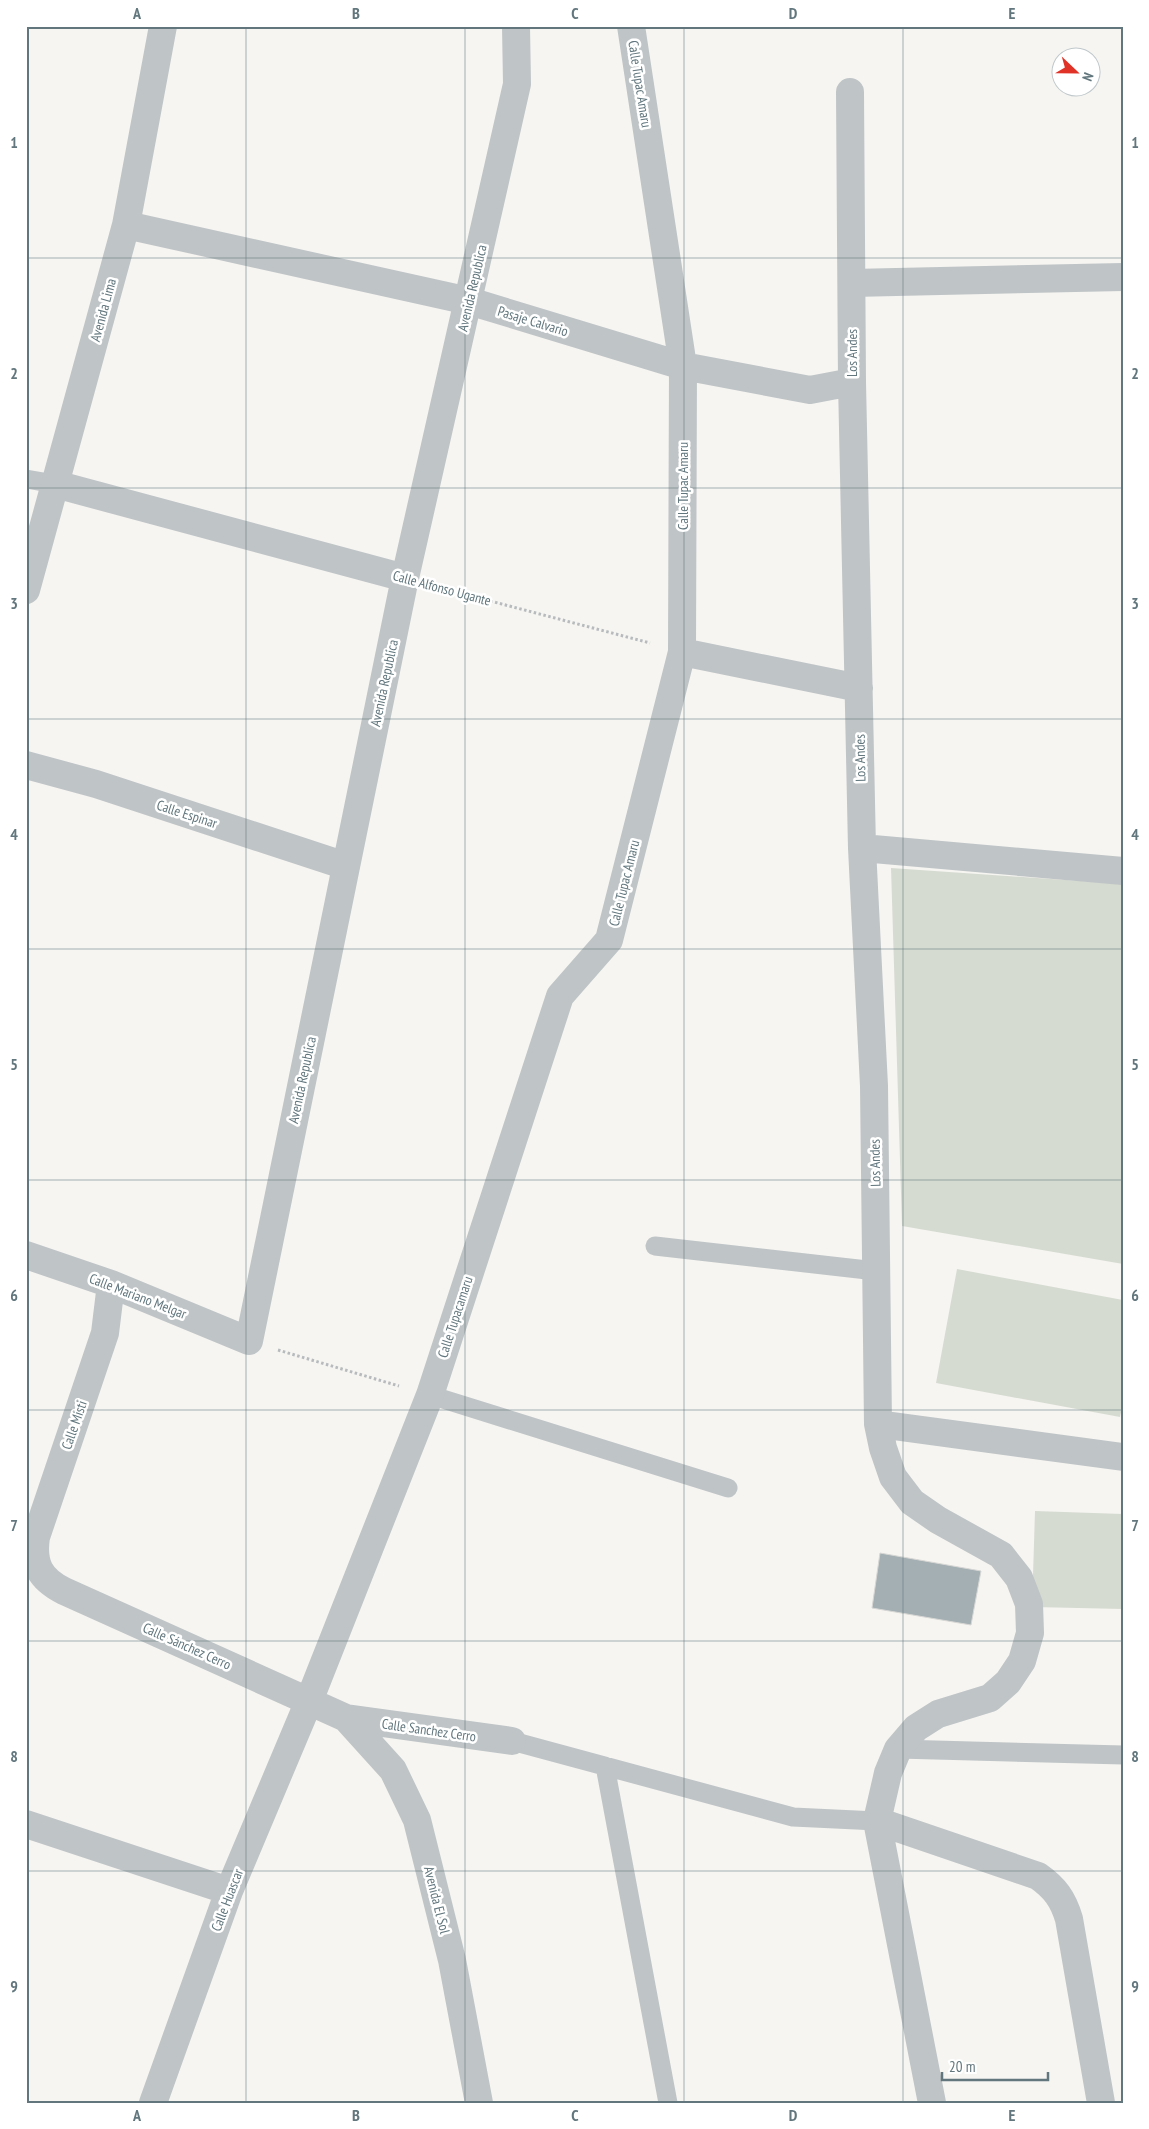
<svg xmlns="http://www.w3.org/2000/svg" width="1149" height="2129" viewBox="0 0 1149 2129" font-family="'PT Sans Narrow',sans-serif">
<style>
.green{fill:#d6dbd1}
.building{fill:#a3afb2;stroke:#d7d7d5}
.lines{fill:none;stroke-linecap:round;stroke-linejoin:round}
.path{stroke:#b7bbbd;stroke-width:3;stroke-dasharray:2.5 2.5;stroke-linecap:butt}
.lane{stroke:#bfc4c6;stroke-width:19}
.street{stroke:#bfc4c6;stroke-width:28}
.grid{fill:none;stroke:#61767d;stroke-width:1;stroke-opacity:0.55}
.labels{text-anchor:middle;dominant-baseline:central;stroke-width:5;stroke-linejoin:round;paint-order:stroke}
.street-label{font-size:14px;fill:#61767d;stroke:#fff}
.neatline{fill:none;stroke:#61767d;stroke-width:2}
.grid-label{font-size:16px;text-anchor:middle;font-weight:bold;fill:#61767d}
</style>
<rect width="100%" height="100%" fill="#f6f5f2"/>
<path class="green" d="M891 868 1123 884V1264L902 1226Z
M957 1269 1123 1300V1403L1120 1417 936 1383Z
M1035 1511 1123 1514V1609L1032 1607Z"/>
<path class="building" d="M880 1553 981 1571 971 1625 872 1608Z"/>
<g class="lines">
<path class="path" d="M437 587 650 643
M278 1350 399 1386"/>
<path class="lane" d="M26 479 55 484
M655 1246 876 1271
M430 1395 728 1488
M512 1741 793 1817 877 1821
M898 1749 1123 1755
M605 1766 668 2103"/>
<path class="street" d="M850 92 852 382 862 848 874 1086 878 1424 883 1448 893 1477 912 1502 938 1520 1001 1555 1019 1578 1029 1604 1030 1633 1022 1661 1008 1682 990 1698 938 1714 916 1728 898 1749 888 1773 877 1821 932 2103
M126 225 469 301 683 366 810 390 852 382
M852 283 1123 277
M55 484 405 578
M26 590 126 225 163 26
M682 652 859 688
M26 765 96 784 346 866
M862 848 1123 871
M26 1255 111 1284 249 1341 405 578 517 84 516 26
M111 1284 105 1333 36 1537C32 1564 40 1579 64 1591L346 1718 512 1741
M878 1424 1123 1457
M346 1718 393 1770 417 1820 452 1960 479 2103
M877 1821 1038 1876C1055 1888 1063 1899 1069 1919L1101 2103
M26 1824 229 1891
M153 2103 229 1891 309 1701 430 1395 560 996 609 940 682 652 683 366 631 26"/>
</g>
<path class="grid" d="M246 26V2103M465 26V2103M684 26V2103M903 26V2103M26 258H1123M26 488H1123M26 719H1123M26 949H1123M26 1180H1123M26 1410H1123M26 1641H1123M26 1871H1123"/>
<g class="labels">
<g class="street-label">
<text transform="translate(640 84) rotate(81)">Calle Tupac Amaru</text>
<text transform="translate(472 288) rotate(-77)">Avenida Republica</text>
<text transform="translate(103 310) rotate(-75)">Avenida Lima</text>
<text transform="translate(533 321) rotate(17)">Pasaje Calvario</text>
<text transform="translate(852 353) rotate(-90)">Los Andes</text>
<text transform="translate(683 486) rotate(-90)">Calle Tupac Amaru</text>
<text transform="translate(442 588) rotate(15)">Calle Alfonso Ugante</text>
<text transform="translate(384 683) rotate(-78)">Avenida Republica</text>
<text transform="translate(860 758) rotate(-91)">Los Andes</text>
<text transform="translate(187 814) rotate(18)">Calle Espinar</text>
<text transform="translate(624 883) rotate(-76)">Calle Tupac Amaru</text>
<text transform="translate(302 1080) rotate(-78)">Avenida Republica</text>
<text transform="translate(875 1163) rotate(-91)">Los Andes</text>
<text transform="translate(138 1296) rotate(21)">Calle Mariano Melgar</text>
<text transform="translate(455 1317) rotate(-72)">Calle Tupacamaru</text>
<text transform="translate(74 1425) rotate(-71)">Calle Misti</text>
<text transform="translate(187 1646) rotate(24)">Calle Sánchez Cerro</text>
<text transform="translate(429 1730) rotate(8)">Calle Sanchez Cerro</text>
<text transform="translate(227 1900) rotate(-69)">Calle Huascar</text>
<text transform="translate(437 1900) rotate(76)">Avenida El Sol</text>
</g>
</g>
<rect width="1149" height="2129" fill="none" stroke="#ffffff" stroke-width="55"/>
<g transform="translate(1076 72) rotate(112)"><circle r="24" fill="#ffffff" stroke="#c0c8cb"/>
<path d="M0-4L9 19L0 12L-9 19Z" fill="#e03227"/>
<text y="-8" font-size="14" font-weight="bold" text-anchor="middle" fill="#61767d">N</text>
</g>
<path d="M942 2072v8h106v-8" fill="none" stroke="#61767d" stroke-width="2.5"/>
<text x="949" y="2072" font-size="15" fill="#61767d" stroke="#ffffff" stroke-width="4" paint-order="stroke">20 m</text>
<rect x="28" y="28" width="1094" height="2074" class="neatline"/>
<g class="grid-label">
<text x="137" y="19">A</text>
<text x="356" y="19">B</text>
<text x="575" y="19">C</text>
<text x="793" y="19">D</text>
<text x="1012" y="19">E</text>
<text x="14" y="148">1</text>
<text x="1135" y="148">1</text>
<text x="14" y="379">2</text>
<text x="1135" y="379">2</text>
<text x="14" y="609">3</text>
<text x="1135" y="609">3</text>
<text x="14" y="840">4</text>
<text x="1135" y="840">4</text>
<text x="14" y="1070">5</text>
<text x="1135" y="1070">5</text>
<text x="14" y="1301">6</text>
<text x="1135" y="1301">6</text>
<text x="14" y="1531">7</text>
<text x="1135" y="1531">7</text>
<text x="14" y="1762">8</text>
<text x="1135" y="1762">8</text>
<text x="14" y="1992">9</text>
<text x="1135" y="1992">9</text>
<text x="137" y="2121">A</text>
<text x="356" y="2121">B</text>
<text x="575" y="2121">C</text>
<text x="793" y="2121">D</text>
<text x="1012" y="2121">E</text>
</g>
</svg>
